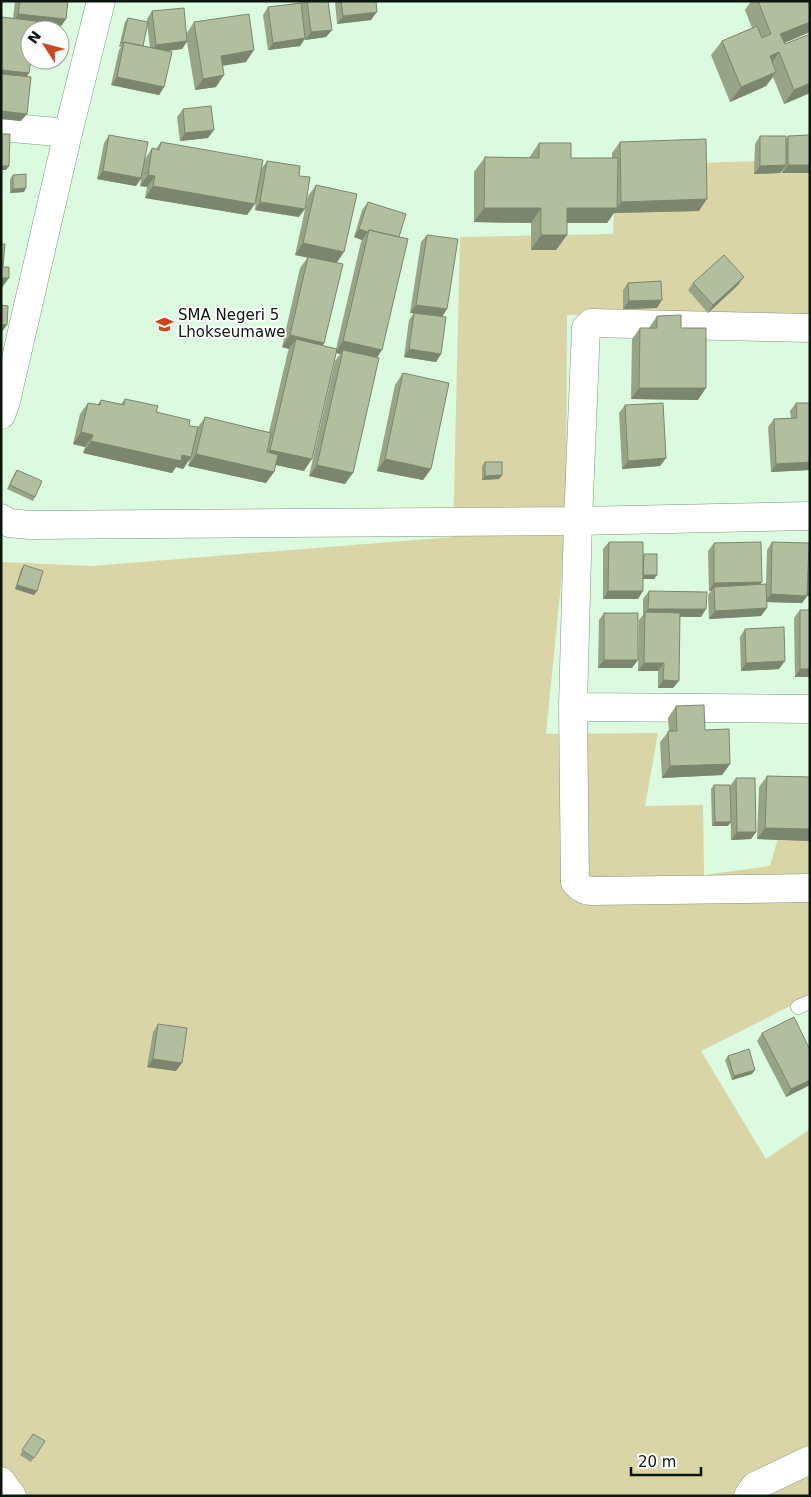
<svg xmlns="http://www.w3.org/2000/svg" width="811" height="1497" viewBox="0 0 811 1497" font-family="'DejaVu Sans',sans-serif">
<style>
.green{fill:#d9d5a6}
.lines{fill:none;stroke-linecap:round;stroke-linejoin:round}
.lane-casing{stroke:#7c987f;stroke-width:15}
.street-casing{stroke:#7c987f;stroke-width:29}
.secondary-casing{stroke:#7c987f;stroke-width:29}
.lane{stroke:#fff;stroke-width:14}
.street{stroke:#fff;stroke-width:28}
.secondary{stroke:#fff;stroke-width:28}
.wall{fill:#98a488;fill-rule:evenodd}
.shaded-wall{fill:#7c866f}
.building{fill:#b1bf9e;stroke:#7c866f}
.labels{text-anchor:middle;dominant-baseline:central;stroke-width:4;stroke-linejoin:round;paint-order:stroke}
.poi-label{font-size:15px;fill:#0b160d;stroke:#fefefe;text-anchor:start}
</style>
<rect width="100%" height="100%" fill="#dbfadf"/>
<path class="green" d="M810 159V316L567 315 566 534 546 734 658 733 645 806 703 805 704 875 770 866 789 800H810V996L701 1051 766 1159 810 1129V1496H1V562L93 566 453 537 460 237 613 234 616 166Z"/>
<g class="lines">
<defs>
<path id="lane" d="M798 1007 810 1002"/>
<path id="street" d="M1 127 68 133
M810 328 591 323 586 328 578 521 573 706 585 707 810 709
M1 518 9 523 30 525 578 521 810 516
M573 706 575 882C580 887 583 890 590 891L810 888
M1 1481 12 1496
M748 1496 755 1486 810 1460"/>
<path id="secondary" d="M1 415 6 401 68 133 101 1"/>
</defs>
<use href="#lane" class="lane-casing"/>
<use href="#street" class="street-casing"/>
<use href="#secondary" class="secondary-casing"/>
<use href="#lane" class="lane"/>
<use href="#street" class="street"/>
<use href="#secondary" class="secondary"/>
</g>
<path class="wall" d="M15 1H68L66 19 61 26 35 24 27 77 21 121 1 119V17L13 18Z
M300 1H328L332 30 326 37 305 40V39L300 46 268 50 263 15 268 7 300 3Z
M335 1H376L371 20 337 24Z
M751 1H810V32L784 43 785 44 810 34V93L784 104 773 77 766 86 730 102 711 55 722 41 752 28 745 10Z
M152 11 187 33 194 22 246 62 222 66 216 87 195 90 187 42 182 49 167 51 164 87 159 95 111 85 119 50 121 47H119L125 22 128 18 147 22V19ZM147 24 150 47 143 46Z
M183 109 208 138 180 141 177 117Z
M109 135 145 159 152 148 156 149 161 142 262 168 267 161 299 176V217L255 210 256 199 247 215 145 198 147 187 140 186 141 179 136 186 97 179 104 143Z
M760 136 786 139 788 136 809 173H782V170L780 173 754 174 755 144Z
M620 142 699 211 614 213 607 223H567V235L556 250H531V223L474 222V172L485 157 529 158 539 143 571 158H612V153Z
M13 175 24 192 10 193V179Z
M316 185 336 263 324 343 323 346 336 349 361 242 362 240 354 237 362 210 368 202 399 237 377 358 345 484 309 476 335 361 340 354 336 353 304 471 276 465 274 472 266 483 188 466 190 459 183 469 176 467 172 473 83 453 85 447 73 444 80 414 88 403 97 405 101 400 121 404 125 399 189 426 198 427 205 417 269 432 288 351 289 349 282 347 300 268 308 257 295 255 308 196Z
M427 235 442 316 441 354 436 362 404 357 409 320 414 313H410L421 242Z
M628 283 657 308 623 309V290Z
M693 283 738 285 708 313 688 290Z
M657 316 681 328 698 400 631 399 632 339 640 328H649Z
M403 373 431 469 423 480 377 471 395 385Z
M796 403 810 470 771 472 768 427 774 419 791 418 790 411Z
M625 405 666 458 660 466 622 469 619 413Z
M485 462 502 475 499 479 482 480V466Z
M17 470 35 497 33 501 7 489 14 474Z
M609 542 643 554 657 575 654 579H643L638 599H603V549Z
M772 542 810 543V596H807L802 603 766 602 761 616 709 619 708 595 711 591H709L708 551 714 543 760 585 766 584 767 550Z
M24 565 34 595 15 589 21 569Z
M649 591 701 617H680L673 688H658V671H638L639 620 643 615V599Z
M800 610 810 677H795L794 618Z
M604 613 632 668H598L599 620Z
M745 629 779 669 741 671 740 637Z
M676 706 730 764 722 775 662 778 660 742 669 731 668 718Z
M767 776 810 777V841L757 839 759 787Z
M736 778 756 832 751 839 731 840 730 786Z
M714 785 728 826H712L711 789Z
M158 1024 176 1071 147 1067 153 1032Z
M762 1033 810 1050V1085L786 1097 757 1041Z
M728 1056 752 1074 732 1080 725 1060Z
M33 1434 45 1441 31 1462 20 1455Z"/>
<path class="shaded-wall" d="M377 12 371 20 337 24 343 16Z
M18 14 66 19 61 26 13 22Z
M810 22V32L770 49 780 34Z
M332 30 326 37 305 40 311 32Z
M305 38 300 46 268 50 273 43Z
M187 41 182 49 150 53 156 45Z
M254 50 246 62 213 67 221 56Z
M779 52 769 67 770 56Z
M1 70 29 73 21 85 1 82Z
M776 72 766 86 730 102 741 87Z
M224 75 216 87 195 90 203 79Z
M117 77 164 87 159 95 111 85Z
M810 83V93L784 104 794 90Z
M1 111 27 114 21 121 1 119Z
M214 130 208 138 180 141 185 133Z
M786 165 780 173 754 174 760 166Z
M788 165H810V171L809 173H782Z
M1 166H9L6 170H1Z
M103 171 141 178 136 186 97 179Z
M148 175 155 176 147 187 140 186Z
M153 186 255 204 247 215 145 198Z
M26 188 24 192 10 193 13 189Z
M707 199 699 211 614 213 607 223H556L567 208H617L621 202Z
M260 202 305 209 299 217 255 210Z
M484 208H541L531 223 474 222Z
M359 229 368 232 362 240 354 237Z
M541 235H567L556 250H531Z
M303 243 344 252 336 264 295 255Z
M744 277 738 285 708 313 713 305Z
M2 278H9L1 289Z
M662 300 657 308 623 309 629 301Z
M416 305 447 309 442 317 410 313Z
M1 324 7 325 1 333Z
M290 335 324 343 316 355 296 339 289 349 282 347Z
M343 341 382 350 374 362 343 350 340 354 335 353Z
M409 349 441 354 436 362 404 357Z
M639 388H706L698 400 631 399Z
M81 432 93 435 85 447 73 444Z
M91 441 182 455 191 457 183 469 176 467 172 473 83 453Z
M270 450 312 459 304 471 262 462Z
M196 454 274 472 266 483 188 466Z
M666 458 660 466 622 469 628 461Z
M385 459 431 469 423 480 377 471Z
M810 462V470L771 472 776 464Z
M317 465 353 473 345 484 309 476Z
M502 475 499 479 482 480 485 476Z
M643 575H657L654 579H641Z
M762 582 756 590 714 587 711 591H709L714 583Z
M17 585 37 591 34 595 15 589Z
M810 590V596H807L802 603 765 602 771 594 806 595Z
M608 591H643L638 599H603Z
M767 608 761 616 709 619 715 611Z
M648 609H706L701 617 644 616 645 614Z
M604 660H638L632 668H598Z
M785 661 779 669 741 671 746 663Z
M644 663H664L658 671H638Z
M800 669H810V677H795Z
M663 680 679 681 673 688H658Z
M730 764 722 775 662 778 670 766Z
M715 822H731L728 826H712Z
M765 828 810 829V841L757 839Z
M737 832H756L751 839 731 840Z
M153 1059 182 1063 176 1071 147 1067Z
M755 1070 752 1074 732 1080 734 1076Z
M810 1080V1085L786 1097 791 1089Z"/>
<path class="building" d="M20 1H68L66 19 18 14Z
M307 1H328L332 30 311 32Z
M341 1H376L377 12 343 16Z
M758 1H810V22L780 34 785 44 810 34V83L794 90 779 52 770 56 776 72 741 87 722 41 757 26 762 38 771 34Z
M301 3 305 38 273 43 268 7Z
M184 8 187 41 156 45 152 11Z
M249 14 254 50 221 56 224 75 203 79 194 22Z
M1 17 36 21 34 30H30V60H31L29 73 1 70Z
M128 18 148 22 143 46 124 42V43H122Z
M124 42 172 52 164 87 117 77Z
M1 74 31 77 27 114 1 111Z
M211 106 214 130 185 133 183 109Z
M1 134H10L9 166H1Z
M109 135 148 142 141 178 103 171Z
M810 135V165H788V136Z
M760 136H786V165L760 166Z
M706 139 707 199 621 202 620 142Z
M161 142 263 160 255 204 153 186 155 176 148 175 152 148 159 150Z
M539 143H571V158H618L617 208H567V235H541V208H484L485 157 539 158Z
M267 161 300 166 299 176 310 177 305 209 260 202Z
M26 174V188L13 189V175Z
M316 185 357 194 344 252 303 243Z
M368 202 406 214 399 237 369 230 368 232 359 229Z
M369 230 408 239 382 350 343 341Z
M427 235 458 239 447 309 416 305Z
M1 244H5L3 267H9V278H2L1 290Z
M724 255 744 277 713 305 693 283Z
M308 257 343 264 324 343 290 335Z
M661 281 662 300 629 301 628 283Z
M1 305 8 306 7 325 1 324Z
M414 313 446 317 441 354 409 349Z
M681 315V328H706V388H639L640 328H657V316Z
M296 339 337 349 312 459 270 450Z
M343 350 379 358 353 473 317 465Z
M403 373 449 383 431 469 385 459Z
M125 399 158 406 156 412 190 420 189 426 198 427 191 457 182 455 181 461 91 441 93 435 81 432 88 403 100 405 101 400 124 405Z
M663 403 666 458 628 461 625 405Z
M796 403H810V462L776 464 774 419 797 418Z
M205 417 271 433 267 452 278 455 274 472 196 454Z
M485 462H502V475L485 476Z
M17 470 42 481 35 497 10 485Z
M609 542H643V591H608Z
M761 542 762 582 714 583V543Z
M772 542 809 543 807 596 771 594Z
M644 554H657V575H643Z
M24 565 43 571 37 591 17 585Z
M766 584 767 608 715 611 714 587Z
M649 591 707 592 706 609H648Z
M800 610H810V669H800Z
M645 612 680 613 679 681 663 680 664 663H644Z
M604 613H638V660H604Z
M784 627 785 661 746 663 745 629Z
M704 705 705 730 729 729 730 764 670 766 668 731H677L676 706Z
M767 776 810 777V829L765 828Z
M736 778H755L756 832H737Z
M714 785H730L731 822H715Z
M794 1017 810 1050V1080L791 1089 762 1033Z
M158 1024 187 1028 182 1063 153 1059Z
M749 1049 755 1070 734 1076 728 1056Z
M33 1434 45 1441 34 1458 22 1450Z"/>
<defs>
<symbol id="school-bare" viewBox="-9 -9 18 18"><path d="M0-5L7-2L0 1L-7-2ZM-4 1L0 2.5L4 1V4Q0 6-4 4Z" fill="#ce4519" stroke="#fefefe" stroke-width="2.5" paint-order="stroke"/></symbol>
</defs>
<g fill-rule="evenodd">
<use href="#school-bare" x="152" y="312" width="25" height="25"/>
</g>
<g class="labels">
<g class="poi-label">
<text x="178" y="315">SMA Negeri 5<tspan x="178" dy="17">Lhokseumawe</tspan></text>
</g>
</g>
<rect width="811" height="1497" fill="none" stroke="#0b160d" stroke-width="5"/>
<g transform="translate(45 45) rotate(306)"><circle r="24" fill="#fefefe" stroke="#9da19e"/>
<path d="M0-4L9 19L0 12L-9 19Z" fill="#ce4519"/>
<text y="-8" font-size="14" font-weight="bold" text-anchor="middle" fill="#0b160d">N</text>
</g>
<path d="M631 1467v8h70v-8" fill="none" stroke="#0b160d" stroke-width="2.5"/>
<text x="638" y="1467" font-size="15" fill="#0b160d" stroke="#fefefe" stroke-width="4" paint-order="stroke">20 m</text>
</svg>
